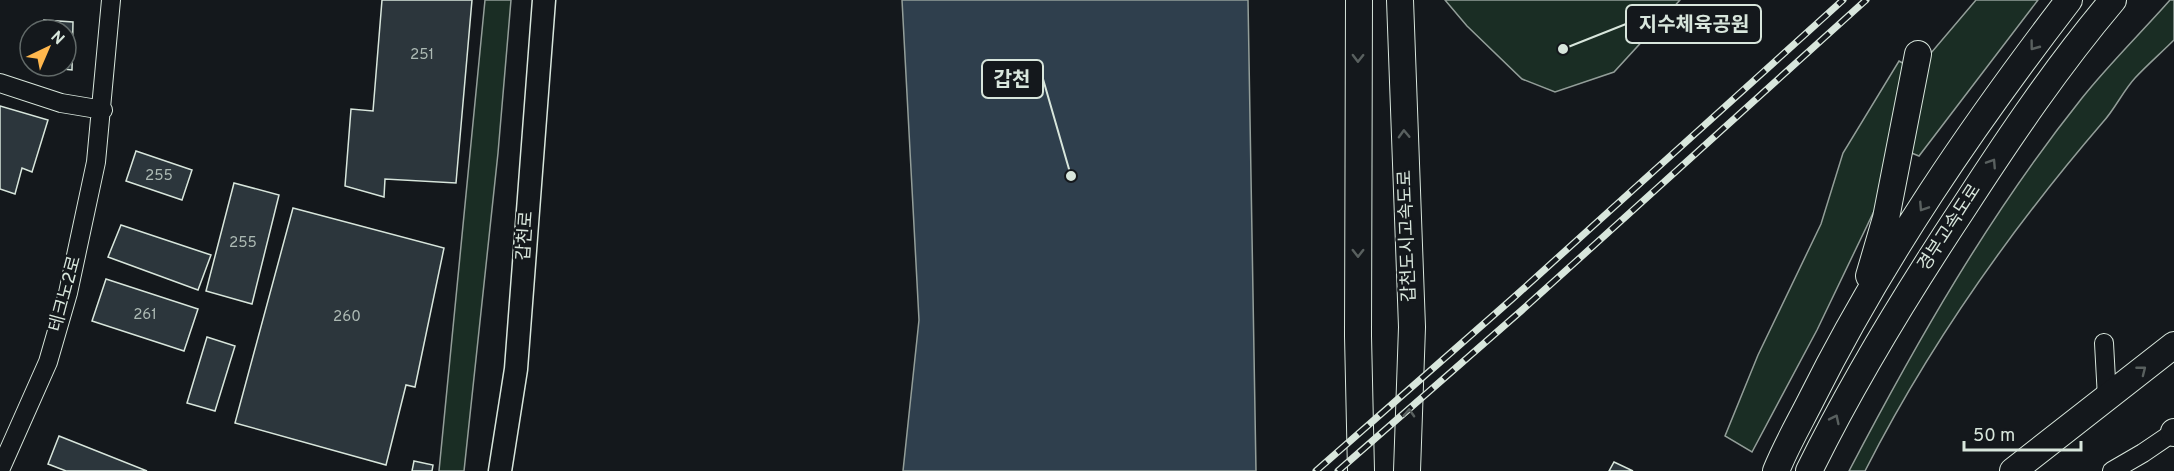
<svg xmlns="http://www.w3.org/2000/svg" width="2174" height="471" viewBox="0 0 2174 471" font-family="Overpass,'Noto Sans KR',sans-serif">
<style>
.green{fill:#1a2d24;stroke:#939e99;stroke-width:1.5}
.water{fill:#2f3f4d;stroke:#939e99;stroke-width:1.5}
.building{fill:#2c363c;stroke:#d8e6dc;stroke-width:1.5}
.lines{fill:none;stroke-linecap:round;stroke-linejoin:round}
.minor-casing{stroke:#d8e6dc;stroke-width:20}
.major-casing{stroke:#d8e6dc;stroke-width:25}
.highway-casing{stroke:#d8e6dc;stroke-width:28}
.minor{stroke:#14181c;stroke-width:18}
.major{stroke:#14181c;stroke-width:22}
.highway{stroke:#14181c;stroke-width:26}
.rail-casing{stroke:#d8e6dc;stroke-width:7}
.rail{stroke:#14181c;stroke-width:4.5;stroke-dasharray:14;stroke-linecap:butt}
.oneway{stroke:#59605f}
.labels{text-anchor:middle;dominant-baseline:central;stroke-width:4.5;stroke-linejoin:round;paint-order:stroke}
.number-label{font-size:15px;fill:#adbab4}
.street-label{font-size:18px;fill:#d8e6dc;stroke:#14181c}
.leader{fill:none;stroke:#d8e6dc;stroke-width:2}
.callout-dot{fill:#d8e6dc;stroke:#14181c;stroke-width:2}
.callout{fill:#14181c;stroke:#d8e6dc;stroke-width:2}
.callout-label{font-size:20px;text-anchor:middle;font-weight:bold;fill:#d8e6dc}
</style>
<rect width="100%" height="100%" fill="#14181c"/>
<path class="green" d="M485 0H511L498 153 464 471H439Z
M1445 0H1680L1614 72 1555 92 1522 79 1467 26Z
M1976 0H2038L1919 156 1909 152 1925 60Z
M2170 0H2174V40C2161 53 2147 65 2135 78 2123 91 2115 109 2103 122 2011 229 1929 345 1865 471H1849C1917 341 1990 213 2082 98 2109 64 2141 33 2170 0Z
M1899 61 1908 66 1876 207 1817 330 1752 452 1725 436 1758 355 1821 224 1843 153Z"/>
<path class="water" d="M902 0H1248L1256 471H903L919 320Z"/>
<path class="building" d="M382 0H472L456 183 385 179 384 197 345 186 351 109 373 111Z
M44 20 73 22 72 70 53 68 52 66H66V30H46Z
M0 106 48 120 32 172 22 168 15 194 0 189Z
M136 151 192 170 182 200 126 181Z
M234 183 279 195 252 304 206 291Z
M293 208 444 248 415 387 406 385 386 465 235 423Z
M121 225 211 255 198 290 108 257Z
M106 279 198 309 184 351 92 321Z
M207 337 235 346 215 411 187 403Z
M59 436 147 471H66L48 464Z
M414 461 433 465 432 471H412Z
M1614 462 1633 471H1609Z"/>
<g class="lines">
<defs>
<path id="minor" d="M0 83 61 103 103 110
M2104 343 2107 398
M0 470 48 362 68 293 96 162 111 0
M2112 471 2143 453 2174 432"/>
<path id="major" d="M500 471 516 369 544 0"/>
<path id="highway" d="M1359 0 1358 336 1361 471
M1400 0 1412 327 1407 471
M1869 276 1886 218 1918 54
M2174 433V432
M1776 471C1786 446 1800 422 1812 398 1883 256 1973 125 2069 0
M1809 471C1854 379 1907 293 1964 207 2010 136 2058 65 2113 0
M2013 471 2174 345"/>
</defs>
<use href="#minor" class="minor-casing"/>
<use href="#major" class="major-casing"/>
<use href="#highway" class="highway-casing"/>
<use href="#minor" class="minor"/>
<use href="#major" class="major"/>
<use href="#highway" class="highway"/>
<defs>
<path id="rail" d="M1316 471 1512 299 1843 0
M1338 471 1521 311 1866 0"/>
</defs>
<use href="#rail" class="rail-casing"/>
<use href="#rail" class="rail"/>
</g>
<defs><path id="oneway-chevron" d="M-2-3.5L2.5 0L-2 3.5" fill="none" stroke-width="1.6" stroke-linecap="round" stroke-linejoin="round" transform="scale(1.5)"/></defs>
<g class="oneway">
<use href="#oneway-chevron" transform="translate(2034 46) rotate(127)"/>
<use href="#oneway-chevron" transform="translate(1358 58) rotate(91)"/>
<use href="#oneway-chevron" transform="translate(1404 134) rotate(-92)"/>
<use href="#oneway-chevron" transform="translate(1992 163) rotate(-57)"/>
<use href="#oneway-chevron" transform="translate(1923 207) rotate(123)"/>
<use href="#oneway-chevron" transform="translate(1358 253) rotate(90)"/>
<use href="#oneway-chevron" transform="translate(2142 370) rotate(-38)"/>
<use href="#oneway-chevron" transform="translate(1409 413) rotate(-88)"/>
<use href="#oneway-chevron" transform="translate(1835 419) rotate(-64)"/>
</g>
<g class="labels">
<g class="number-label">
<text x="422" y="55">251</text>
<text x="159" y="176">255</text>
<text x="243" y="243">255</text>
<text x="145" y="315">261</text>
<text x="347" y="317">260</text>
</g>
<g class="street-label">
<text transform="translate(1950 228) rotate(-57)">경부고속도로</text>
<text transform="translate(526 236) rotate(-86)">갑천로</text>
<text transform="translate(1408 236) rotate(-92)">갑천도시고속도로</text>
<text transform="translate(66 294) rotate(-75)">테크노2로</text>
</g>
</g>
<path class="leader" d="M1563 49L1626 24M1071 176L1043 79"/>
<g class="callout-dot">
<circle cx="1563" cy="49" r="6"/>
<circle cx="1071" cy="176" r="6"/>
</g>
<g class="callout">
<rect x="1626" y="5" width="135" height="38" rx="6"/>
<rect x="982" y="60" width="61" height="38" rx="6"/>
</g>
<g class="callout-label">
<text x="1694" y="31">지수체육공원</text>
<text x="1012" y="86">갑천</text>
</g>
<g transform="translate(48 48) rotate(44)"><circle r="28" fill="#14181c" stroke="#626a69" stroke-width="1.5"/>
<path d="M0-4.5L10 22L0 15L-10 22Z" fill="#ffb74d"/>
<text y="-9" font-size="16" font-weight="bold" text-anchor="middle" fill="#d8e6dc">N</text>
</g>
<path d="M1964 441v9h117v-9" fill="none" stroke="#d8e6dc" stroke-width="3"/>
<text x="1973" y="441" font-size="18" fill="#d8e6dc" stroke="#14181c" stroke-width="4.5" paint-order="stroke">50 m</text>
</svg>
